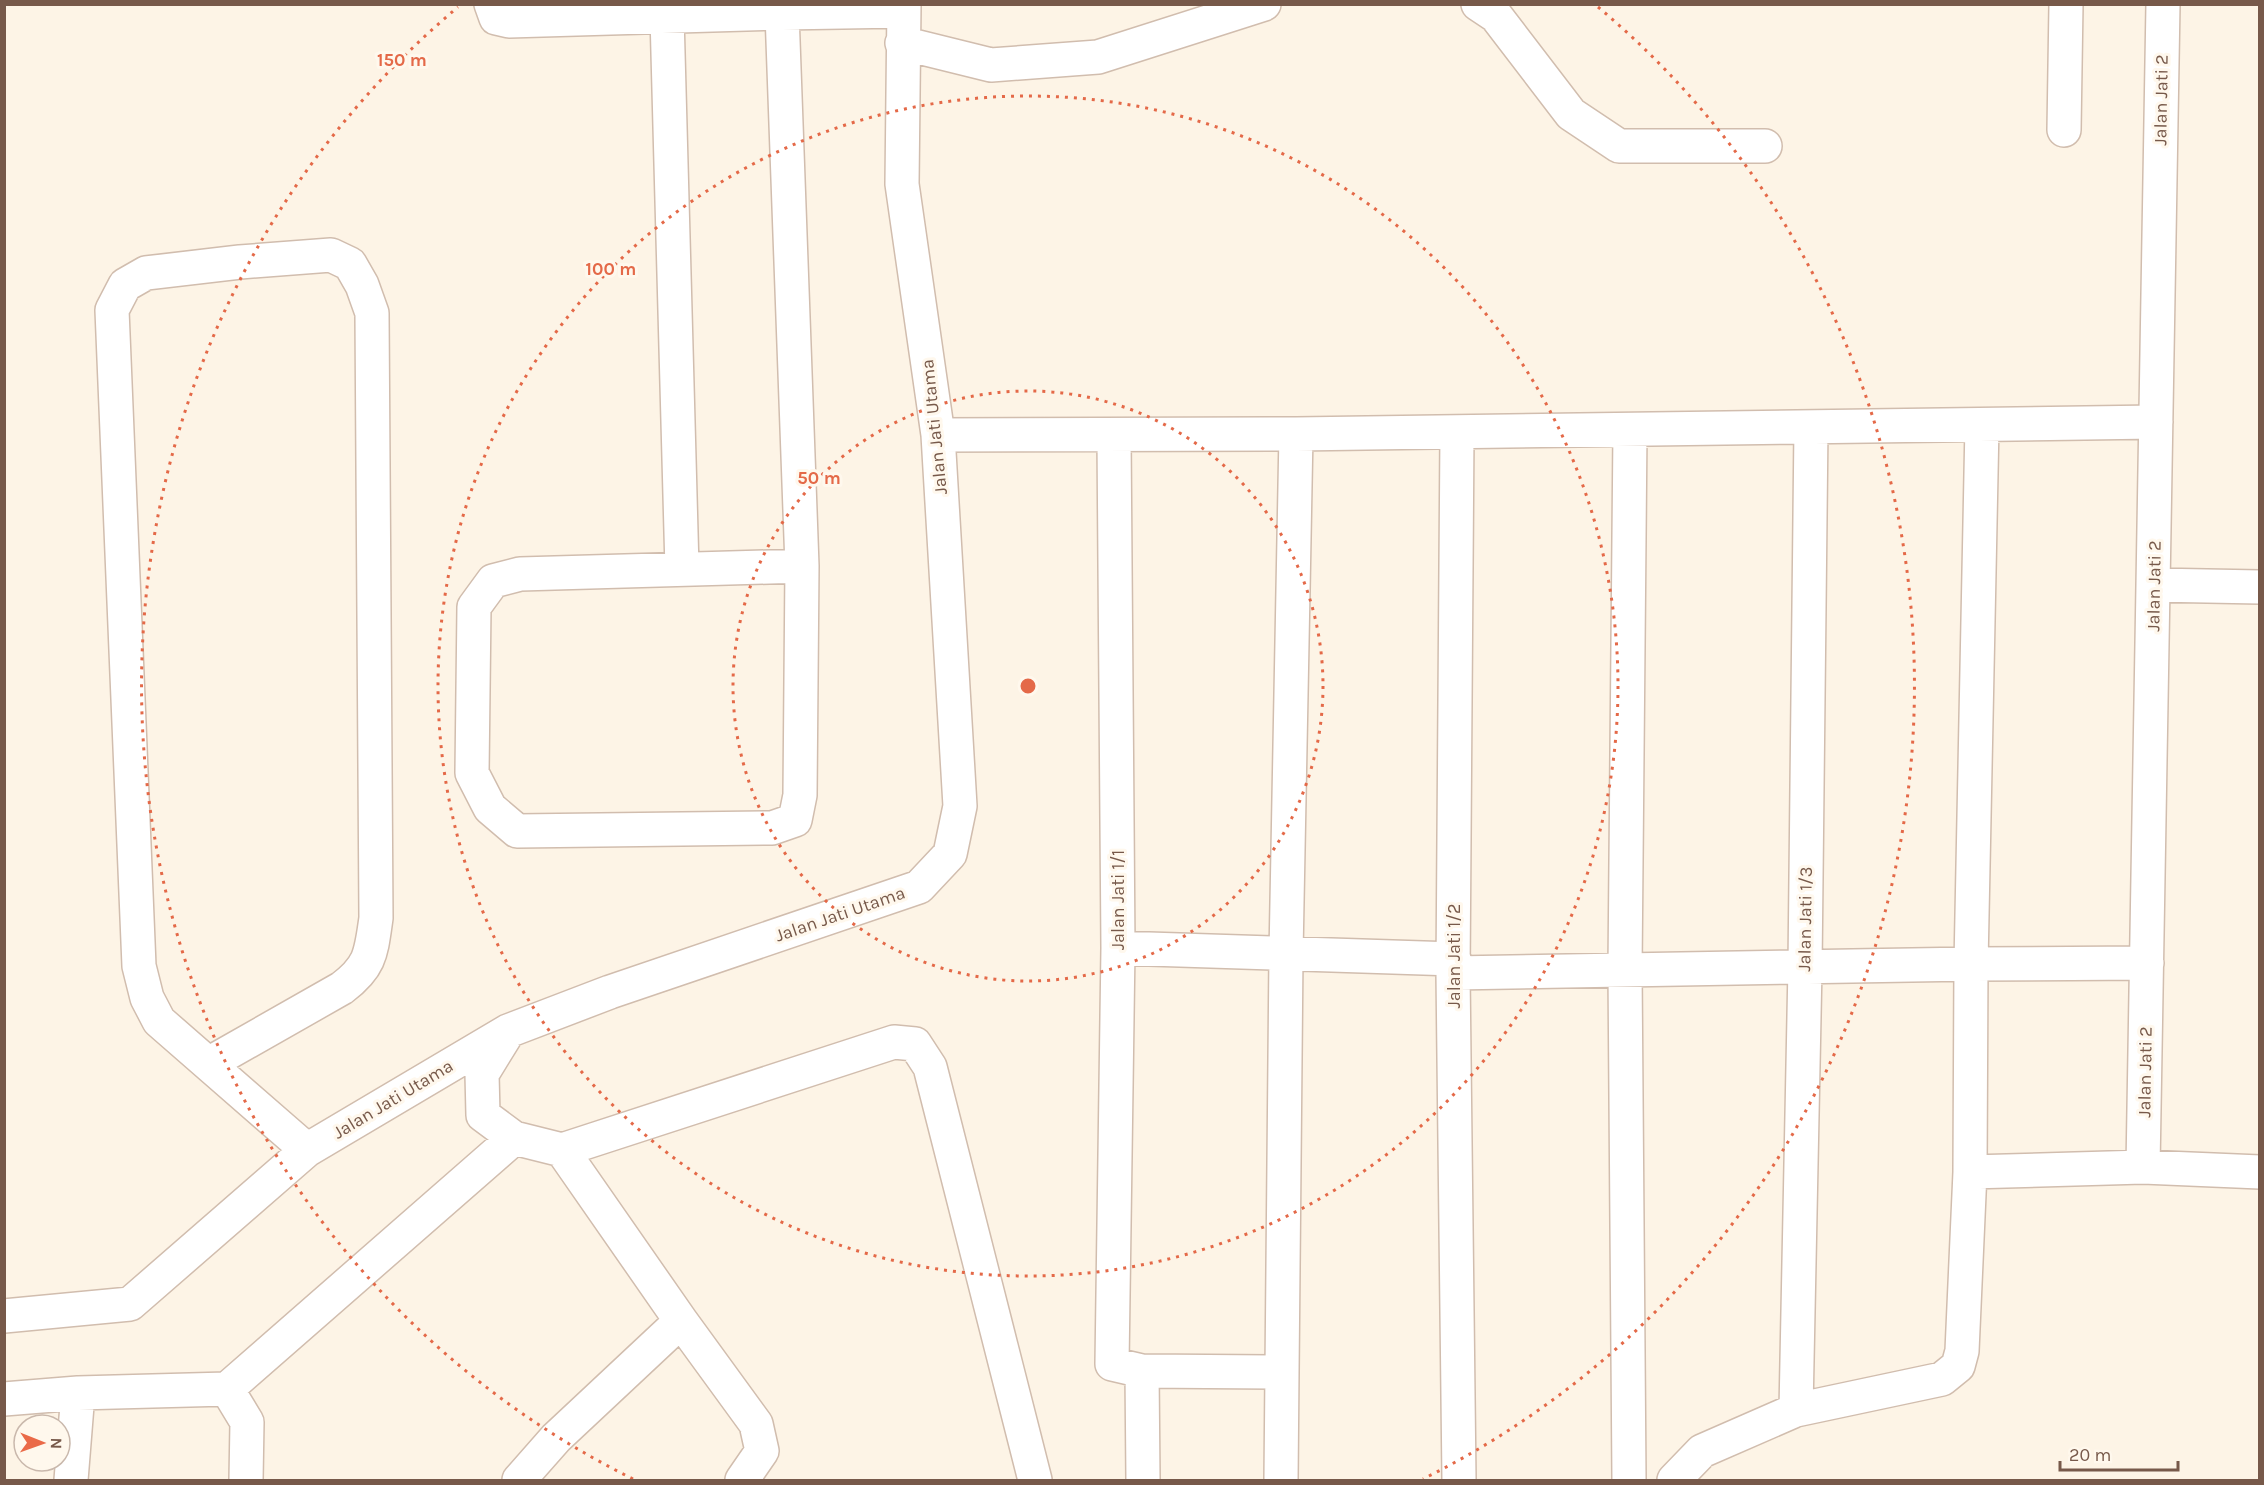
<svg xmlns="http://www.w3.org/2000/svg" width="2264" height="1485" viewBox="0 0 2264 1485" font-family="Karla,sans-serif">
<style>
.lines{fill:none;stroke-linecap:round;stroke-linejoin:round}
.minor-casing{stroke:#d1bdae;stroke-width:36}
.minor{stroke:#fff;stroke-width:33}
.ring{fill:none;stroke:#e46948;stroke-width:3;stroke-dasharray:3 6}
.labels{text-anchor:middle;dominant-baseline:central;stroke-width:6;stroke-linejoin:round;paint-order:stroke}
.street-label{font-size:18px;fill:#77594a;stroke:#fff8ed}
.centre{fill:#e46948;stroke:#fff8ed;stroke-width:3}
.ring-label{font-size:18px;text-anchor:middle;font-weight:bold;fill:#e46948;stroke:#fff8ed;stroke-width:6;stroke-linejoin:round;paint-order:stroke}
</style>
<rect width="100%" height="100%" fill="#fdf4e6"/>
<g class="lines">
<defs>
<path id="minor" d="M491 4 496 18 509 21 782 13V4
M1478 4 1496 16 1571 114 1619 146H1765
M667 16 682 569
M902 43 991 65 1098 57 1264 4
M2064 130 2066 4
M1457 432 1453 973 1459 1480
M938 435 1296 434 2156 422
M1114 436 1118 948 1112 1364 1142 1371 1282 1372 1281 1480
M802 566 520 574 493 581 474 607 472 773 490 808 517 831 772 828 795 820 800 795 802 566 782 13 903 11
M2154 585 2260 587
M1118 948 1454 959
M1453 973 1971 964 2147 963
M506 1035 482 1074 483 1115 514 1138 562 1150 894 1042 915 1044 930 1067 1035 1480
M210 1063 342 988C371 966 371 953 376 918L372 313 362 285 350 264 331 255 240 262 146 273 125 285 112 310 139 966 147 998 159 1021 307 1150
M562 1150 681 1321 756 1424 762 1451 742 1480
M2143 1167 2163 4
M1970 1172 2143 1167 2260 1172
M4 1316 130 1304 307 1150 508 1031 610 992 919 887 950 854 960 806 938 435 902 184 904 4
M1142 1371 1143 1480
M1282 1372 1286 954 1296 434
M227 1389 247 1422 246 1480
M4 1399 78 1393 227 1389 514 1138
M1796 1410 1805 967 1811 427
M71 1480 78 1393
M519 1480 556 1438 681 1321
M1629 1480 1625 969 1630 430
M1674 1480 1702 1451 1796 1410 1942 1379 1958 1366 1962 1351 1970 1172 1971 964 1982 425"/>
</defs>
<use href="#minor" class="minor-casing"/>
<use href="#minor" class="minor"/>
</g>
<g class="ring">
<circle cx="1028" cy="686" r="295"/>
<circle cx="1028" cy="686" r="590"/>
<path d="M633 1479A886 886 0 0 1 458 7M1598 7A886 886 0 0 1 1423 1479"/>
</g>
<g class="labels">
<g class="street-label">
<text transform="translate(2161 100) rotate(-89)">Jalan Jati 2</text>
<text transform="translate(934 427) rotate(-96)">Jalan Jati Utama</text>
<text transform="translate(2154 586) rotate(-89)">Jalan Jati 2</text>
<text transform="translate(1118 900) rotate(-90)">Jalan Jati 1/1</text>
<text transform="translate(840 914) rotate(-19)">Jalan Jati Utama</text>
<text transform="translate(1805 919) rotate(-89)">Jalan Jati 1/3</text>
<text transform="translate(1454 956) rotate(-90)">Jalan Jati 1/2</text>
<text transform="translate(2145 1072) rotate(-89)">Jalan Jati 2</text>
<text transform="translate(393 1099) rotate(-31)">Jalan Jati Utama</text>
</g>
</g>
<circle cx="1028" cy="686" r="9" class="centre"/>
<g class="ring-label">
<text x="402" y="66">150 m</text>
<text x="611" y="275">100 m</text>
<text x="819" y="484">50 m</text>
</g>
<rect width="2264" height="1485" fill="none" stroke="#77594a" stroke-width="12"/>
<g transform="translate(42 1443) rotate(91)"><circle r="28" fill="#fff8ed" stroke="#c9b8ac" stroke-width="1.5"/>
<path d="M0-4.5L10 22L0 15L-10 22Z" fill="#ea6a48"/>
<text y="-9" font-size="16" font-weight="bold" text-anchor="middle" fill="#77594a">N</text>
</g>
<path d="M2060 1461v9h118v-9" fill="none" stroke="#77594a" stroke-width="3"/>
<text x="2069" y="1461" font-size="18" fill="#77594a" stroke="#fff8ed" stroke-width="4.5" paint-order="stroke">20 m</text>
</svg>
